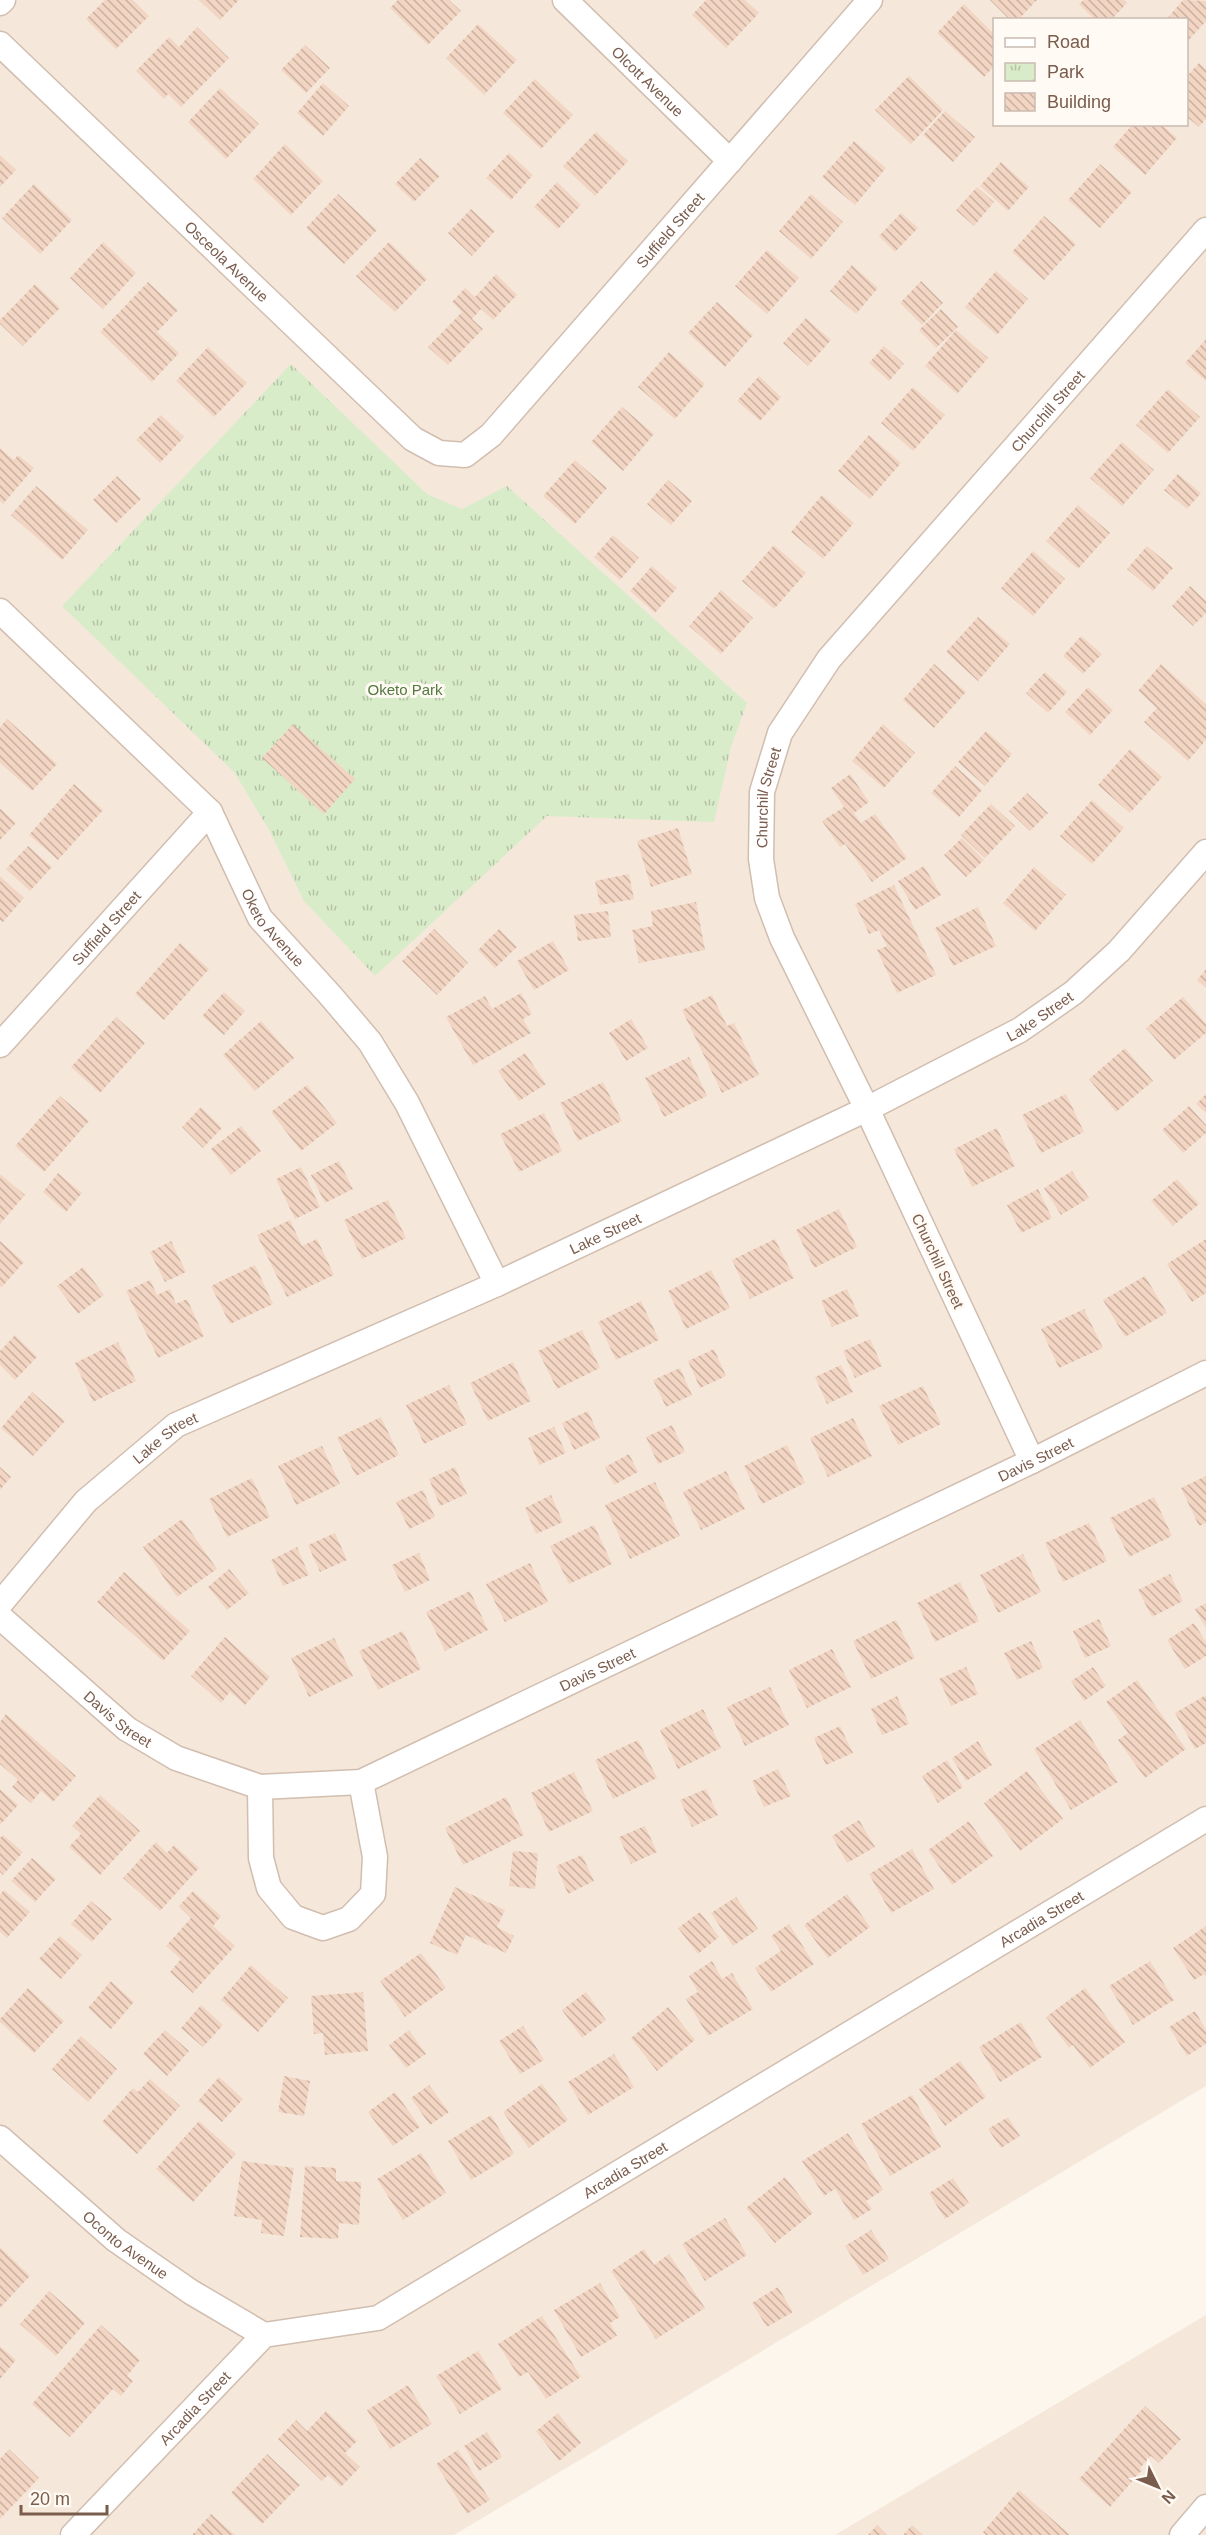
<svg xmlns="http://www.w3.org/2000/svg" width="1206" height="2535" viewBox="0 0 1206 2535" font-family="Arial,sans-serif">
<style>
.residential{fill:#f5e8da;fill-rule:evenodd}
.park{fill:url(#park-tufts)}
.building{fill:url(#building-back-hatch)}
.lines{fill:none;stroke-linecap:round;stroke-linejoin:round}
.minor-casing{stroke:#d1beb0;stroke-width:27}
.minor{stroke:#fff;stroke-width:24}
.labels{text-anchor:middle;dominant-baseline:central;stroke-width:6;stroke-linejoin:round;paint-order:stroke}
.street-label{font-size:15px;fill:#7a5c4d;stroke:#fffaf3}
.park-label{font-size:15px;fill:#537a41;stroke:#fffaf3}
</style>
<defs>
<pattern id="park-tufts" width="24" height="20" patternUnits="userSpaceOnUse" patternTransform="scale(1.5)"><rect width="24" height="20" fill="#d8ecc9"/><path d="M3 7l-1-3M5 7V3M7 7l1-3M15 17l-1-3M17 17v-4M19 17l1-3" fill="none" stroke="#b4c2a5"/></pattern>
<pattern id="building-back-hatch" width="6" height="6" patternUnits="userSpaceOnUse" patternTransform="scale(1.5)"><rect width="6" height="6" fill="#f3d5c3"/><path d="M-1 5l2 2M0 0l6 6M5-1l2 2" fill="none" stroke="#cab0a1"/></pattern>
</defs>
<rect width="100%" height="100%" fill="#fdf6ec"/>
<path class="residential" d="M0 0H1206V2086L454 2535H0ZM994 20H1186V124H994Z
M1206 2315V2535H835Z"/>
<path class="park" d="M291 364 427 494 462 509 507 486 747 703 731 747 714 822 547 816 375 976 304 901 268 828 234 772 62 606Z"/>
<path class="building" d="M105 0H133L149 16 116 49 86 19Z
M199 0H239L220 20Z
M398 0H449L461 11 428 45 390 8Z
M706 0H745L759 13 726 48 692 15Z
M990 0H1037L1018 20H1010Z
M1084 0H1124L1127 3 1111 20H1095L1079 4Z
M1183 0 1206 1V21L1189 40 1186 38V20H1166Z
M964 4 994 34V66L984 77 937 33Z
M478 24 517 60 484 95 446 58Z
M197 27 229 58 181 107 168 94 164 99 136 71 169 37 179 47Z
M305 45 330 68 306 93 281 70Z
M1199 63 1206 69V119L1199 127 1186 116V77Z
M909 76 943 110 911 144 875 110Z
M535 79 573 115 541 149 503 113Z
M323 83 349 106 323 136 297 113Z
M220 88 259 124 226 159 188 122Z
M945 111 975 137 953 162 923 135Z
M1133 124H1161L1177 138 1145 175 1113 147Z
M596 132 628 161 595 196 563 166Z
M854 141 886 168 855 205 822 177Z
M285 144 323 181 291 215 253 179Z
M509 153 533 175 511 200 486 178Z
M0 155 16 170 0 187Z
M420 158 440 176 414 202 395 184Z
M1001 162 1029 187 1008 211 980 186Z
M1100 164 1132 192 1100 228 1068 200Z
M557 182 581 205 558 229 534 207Z
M34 184 72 220 40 254 2 218Z
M977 187 994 202 974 226 956 210Z
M338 194 377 230 344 264 306 228Z
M811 194 843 222 811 259 779 231Z
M471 209 495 231 472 256 448 233Z
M901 213 918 228 895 252 879 236Z
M1044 216 1076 244 1044 280 1012 252Z
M103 242 136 273 103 309 70 278Z
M389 242 427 279 395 312 356 276Z
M767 250 799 278 767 314 735 286Z
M852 265 878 288 856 314 830 291Z
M996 271 1028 299 997 335 965 307Z
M496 274 517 295 493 320 481 309 472 319 483 329 448 365 428 347 462 312 452 302 465 288 475 297Z
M921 281 943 303 922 325 900 303Z
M148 282 178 310 157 332 179 353 152 382 100 332Z
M35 284 60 308 23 346 0 324V320Z
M717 302 753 335 725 367 688 333Z
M941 309 958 327 936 348 919 330Z
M806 318 831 340 808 366 783 343Z
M956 330 988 358 957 394 925 366Z
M1206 339V381L1185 363Z
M884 346 904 364 889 381 869 363Z
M208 347 247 383 214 417 176 381Z
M669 352 705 384 675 419 638 387Z
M759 376 781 397 760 421 737 401Z
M913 387 945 415 913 451 881 423Z
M1168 389 1200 417 1168 453 1136 425Z
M622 407 654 434 623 471 591 442Z
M161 415 184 437 160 463 136 440Z
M869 435 901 463 870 499 838 471Z
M1122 442 1154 470 1122 506 1090 478Z
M0 448 14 460 18 455 34 468 3 504 0 501Z
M575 460 607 488 575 524 543 496Z
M1178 474 1201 493 1187 509 1164 490Z
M117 476 141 499 116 523 93 500Z
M668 480 692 501 671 525 647 504Z
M36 486 88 530 62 560 11 515Z
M822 495 854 523 823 559 791 532Z
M1078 505 1110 533 1078 569 1046 541Z
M613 535 639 558 620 580 594 557Z
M774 545 806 573 774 609 742 581Z
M1147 546 1173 568 1153 591 1127 569Z
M1033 551 1065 579 1033 616 1001 588Z
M652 566 677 588 655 613 630 591Z
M1190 586 1206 601V613L1193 626 1172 606Z
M721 590 753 618 721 654 689 626Z
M978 617 1010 644 978 681 946 652Z
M1081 636 1102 654 1083 674 1063 656Z
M934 664 966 692 934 728 903 700Z
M1161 664 1206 704V740L1188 761 1144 722 1157 708 1138 691Z
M1045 672 1067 692 1048 713 1026 693Z
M1088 687 1113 710 1090 735 1065 712Z
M7 719 57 764 32 791 0 763V727Z
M293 724 355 779 324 814 262 758Z
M883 724 915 753 884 788 852 761Z
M986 731 1012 754 985 786 958 762Z
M1130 749 1162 777 1130 813 1098 785Z
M955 766 982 790 959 817 931 793Z
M850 774 869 802 854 813 861 823 875 814 907 858 872 882 845 844 840 847 822 821 844 807 831 788Z
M74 784 103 810 58 860 29 835Z
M1027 793 1048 813 1030 831 1009 811Z
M1092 800 1124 828 1092 864 1060 836Z
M991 804 1015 826 985 858 961 835Z
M0 808 16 823 0 840Z
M678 828 692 874 651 887 637 841Z
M962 838 984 860 966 877 944 855Z
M28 846 52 867 30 891 6 869Z
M924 866 941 895 915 910 898 881Z
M1034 867 1066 895 1035 931 1003 903Z
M629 874 634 899 600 905 595 881Z
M0 876 24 898 3 922 0 920Z
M894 885 936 975 897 993 877 950 887 946 879 930 869 934 855 904Z
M696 902 705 950 639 963 632 930 653 926 651 911Z
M978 907 996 946 953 966 935 928Z
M608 911 611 937 578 941 574 915Z
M434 929 468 963 437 995 402 961Z
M499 929 517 947 495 968 478 950Z
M553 941 569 970 534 990 517 961Z
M180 943 209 969 164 1020 135 994Z
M1206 969V988L1197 980Z
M224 992 245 1011 224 1035 202 1016Z
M521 993 532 1014 523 1019 531 1033 473 1065 446 1017 485 996 492 1009Z
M712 995 727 1026 734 1023 759 1075 722 1093 682 1010Z
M1183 997 1206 1024V1033L1174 1060 1146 1028Z
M116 1017 145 1043 100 1093 71 1067Z
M631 1019 648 1048 626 1061 609 1033Z
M261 1021 294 1058 255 1091 223 1055Z
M1125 1048 1153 1081 1116 1112 1089 1079Z
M525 1053 546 1084 519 1101 498 1071Z
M689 1057 707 1096 664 1117 645 1078Z
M603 1082 622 1121 578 1141 560 1103Z
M307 1085 337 1123 301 1151 271 1112Z
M1066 1094 1084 1132 1041 1153 1022 1115Z
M1206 1094V1113L1196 1104Z
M60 1096 89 1121 44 1172 15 1146Z
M1189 1106 1206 1125V1133L1183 1153 1162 1130Z
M201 1107 222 1128 203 1148 182 1127Z
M544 1113 562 1151 519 1172 500 1134Z
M241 1126 261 1151 231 1175 211 1149Z
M997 1128 1015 1166 972 1187 954 1149Z
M339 1161 353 1189 325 1203 311 1175Z
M301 1167 320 1207 295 1219 276 1179Z
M1072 1171 1089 1198 1061 1215 1044 1188Z
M58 1173 82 1193 66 1212 43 1192Z
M0 1174 25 1195 0 1224Z
M1177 1179 1199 1204 1173 1226 1151 1201Z
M1038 1189 1052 1218 1021 1233 1007 1205Z
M388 1200 406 1238 362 1259 344 1220Z
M839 1209 857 1247 814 1268 796 1230Z
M290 1220 302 1246 317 1239 334 1275 287 1297 257 1235Z
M775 1239 794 1278 750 1299 732 1260Z
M1206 1239V1293L1192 1302 1167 1264Z
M0 1241 24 1262 2 1287 0 1286Z
M171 1241 186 1272 165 1282 150 1252Z
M255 1265 273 1304 230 1324 211 1286Z
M83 1267 104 1295 78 1314 57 1286Z
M711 1270 730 1308 686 1329 668 1291Z
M1145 1276 1167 1313 1125 1337 1103 1300Z
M150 1280 157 1295 170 1289 176 1304 187 1299 204 1336 158 1358 126 1291Z
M847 1289 859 1316 832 1327 821 1301Z
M641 1301 659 1340 616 1360 598 1322Z
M1084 1309 1103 1348 1059 1368 1041 1329Z
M582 1330 600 1368 557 1389 538 1351Z
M15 1335 37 1357 15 1380 0 1365V1351Z
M870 1339 882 1366 855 1378 843 1351Z
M118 1342 136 1381 93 1402 75 1363Z
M714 1349 726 1376 700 1388 688 1361Z
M513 1362 531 1401 488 1421 470 1383Z
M841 1365 853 1392 827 1404 815 1377Z
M680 1368 692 1395 666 1407 653 1380Z
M449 1385 467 1424 424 1444 406 1405Z
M923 1386 941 1424 898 1445 879 1406Z
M32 1392 65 1421 33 1456 1 1428Z
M588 1411 600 1438 574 1450 562 1423Z
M381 1417 399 1455 356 1476 337 1438Z
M853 1418 872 1456 828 1477 810 1438Z
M672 1425 685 1452 658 1464 646 1437Z
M554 1427 566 1453 539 1465 528 1438Z
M787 1445 805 1483 762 1504 744 1466Z
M322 1446 340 1484 296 1505 278 1466Z
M629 1454 638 1472 614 1485 605 1467Z
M0 1467 11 1477 0 1490Z
M455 1467 467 1494 440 1506 429 1479Z
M726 1471 745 1509 701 1530 683 1492Z
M1206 1476V1523L1199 1526 1181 1488Z
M252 1478 270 1517 227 1537 209 1499Z
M655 1482 680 1536 630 1559 605 1505Z
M423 1490 435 1517 409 1529 396 1502Z
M551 1495 563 1522 536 1534 525 1508Z
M1154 1497 1172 1536 1129 1557 1110 1518Z
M182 1519 217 1569 177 1597 143 1547Z
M1089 1523 1107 1561 1063 1582 1045 1543Z
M594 1525 612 1564 569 1584 550 1546Z
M335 1533 347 1560 320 1572 308 1545Z
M297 1547 309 1575 283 1586 271 1560Z
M419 1553 430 1580 405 1592 392 1565Z
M1023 1554 1041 1592 998 1613 980 1575Z
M530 1563 548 1602 505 1622 486 1584Z
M229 1569 249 1593 227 1610 208 1587Z
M124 1572 190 1631 163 1661 97 1602Z
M1170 1574 1183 1601 1152 1617 1138 1590Z
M960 1582 979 1621 935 1642 917 1603Z
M470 1591 488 1630 445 1651 426 1612Z
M1206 1603V1628L1195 1609Z
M1099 1619 1111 1646 1085 1658 1073 1631Z
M896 1620 915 1658 871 1679 853 1641Z
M1194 1623 1206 1642V1656L1185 1669 1167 1640Z
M403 1631 421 1669 378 1690 359 1651Z
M225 1637 270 1677 245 1705 230 1692 221 1703 191 1676Z
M334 1638 353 1676 309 1697 291 1658Z
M1031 1641 1043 1668 1017 1680 1004 1653Z
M832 1649 851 1687 807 1708 789 1670Z
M966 1667 978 1694 951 1706 939 1679Z
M1093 1667 1106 1686 1084 1701 1071 1681Z
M1137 1680 1186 1749 1145 1778 1118 1740 1128 1733 1106 1702Z
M770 1687 789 1725 745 1746 727 1707Z
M1206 1695V1743L1195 1749 1175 1713Z
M897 1696 909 1724 882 1735 871 1709Z
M703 1709 721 1748 678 1769 660 1730Z
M6 1714 76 1776 53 1802 41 1791 31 1803 12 1787 18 1780 0 1764V1722Z
M1080 1720 1118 1782 1071 1810 1034 1749Z
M840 1726 853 1753 826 1765 814 1738Z
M638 1740 657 1778 613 1799 595 1760Z
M978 1741 992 1765 966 1781 952 1758Z
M947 1760 963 1787 938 1803 922 1776Z
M778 1769 791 1796 764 1807 752 1781Z
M1027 1771 1063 1819 1020 1851 984 1803Z
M574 1772 593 1811 549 1832 531 1793Z
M0 1789 18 1805 0 1825Z
M706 1789 718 1815 692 1827 680 1800Z
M100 1795 140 1831 100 1875 69 1847 81 1834 72 1826Z
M506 1797 524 1835 463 1865 445 1828Z
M859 1820 875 1847 847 1863 832 1836Z
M969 1821 993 1856 952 1885 928 1850Z
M645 1826 657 1852 631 1864 619 1837Z
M3 1835 23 1852 3 1875 0 1872V1838Z
M156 1842 167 1853 174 1845 199 1868 160 1911 123 1878Z
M912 1849 934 1889 891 1913 869 1874Z
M513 1851 538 1853 535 1889 509 1886Z
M582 1855 594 1881 568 1894 556 1866Z
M32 1858 56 1879 35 1902 11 1881Z
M455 1887 505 1910 497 1927 514 1936 506 1953 466 1935 457 1955 430 1943Z
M4 1890 30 1912 7 1938 0 1932V1895Z
M193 1891 221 1916 213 1926 235 1946 193 1993 170 1972 181 1959 166 1946 191 1918 179 1906Z
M847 1894 870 1927 828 1958 804 1925Z
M736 1897 758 1929 733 1946 711 1913Z
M91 1901 112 1919 92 1942 71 1924Z
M700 1912 719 1937 698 1954 678 1928Z
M789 1924 814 1964 771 1992 755 1968 781 1951 771 1936Z
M1206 1926V1977L1204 1974 1194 1980 1173 1948Z
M60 1936 82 1955 61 1979 39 1959Z
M421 1953 446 1988 405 2017 380 1981Z
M712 1961 722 1979 732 1973 753 2009 708 2036 686 1999 698 1992 689 1976Z
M1150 1961 1174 2000 1133 2025 1109 1986Z
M251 1965 288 1998 258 2032 221 2000Z
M111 1981 134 2002 111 2029 88 2008Z
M28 1988 64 2021 34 2053 0 2022V2019Z
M1085 1988 1125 2042 1090 2068 1073 2045 1069 2048 1046 2017Z
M363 1992 368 2051 325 2055 323 2033 314 2034 311 1996Z
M586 1992 606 2020 582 2038 562 2010Z
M201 2005 223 2025 203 2047 181 2028Z
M668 2007 695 2040 657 2071 631 2038Z
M1195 2011 1206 2030V2044L1187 2056 1169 2027Z
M1021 2022 1042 2057 1000 2082 979 2047Z
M523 2026 544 2060 520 2074 499 2041Z
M165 2030 189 2051 167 2076 143 2054Z
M409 2030 426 2054 406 2068 389 2045Z
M81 2036 117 2069 88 2102 52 2069Z
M614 2054 634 2087 588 2115 568 2082Z
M960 2061 986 2097 945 2126 919 2089Z
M284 2076 310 2081 304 2116 278 2112Z
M219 2077 243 2099 222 2122 198 2101Z
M150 2079 180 2106 137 2154 102 2122 133 2088 138 2092Z
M542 2084 568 2120 529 2148 503 2112Z
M429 2085 449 2112 430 2125 411 2098Z
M395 2092 420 2127 393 2146 368 2112Z
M912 2095 941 2147 890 2176 861 2124Z
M491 2115 514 2154 471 2180 448 2141Z
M1008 2117 1020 2136 1001 2148 988 2129Z
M199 2121 236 2154 193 2202 156 2169Z
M848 2133 883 2190 866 2201 872 2209 854 2220 835 2189 824 2196 802 2161Z
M421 2153 446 2193 403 2220 377 2179Z
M242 2161 294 2168 284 2236 261 2233 262 2220 234 2216Z
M305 2166 336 2168V2181L361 2182 359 2225 339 2223 338 2239 300 2237Z
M785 2177 813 2213 775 2243 746 2208Z
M953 2178 969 2203 945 2219 929 2193Z
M725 2218 747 2255 705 2281 682 2244Z
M871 2230 889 2259 863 2275 845 2246Z
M0 2247 30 2276 0 2308Z
M644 2249 654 2265 669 2254 705 2308 656 2339 611 2271Z
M600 2283 620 2317 610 2323 617 2336 581 2357 554 2310Z
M778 2287 793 2312 767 2327 752 2303Z
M49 2291 85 2323 56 2356 20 2324Z
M542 2316 581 2377 546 2399 528 2372 519 2377 498 2344Z
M101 2325 140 2360 127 2376 133 2381 121 2396 113 2389 70 2437 32 2404Z
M0 2346 16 2360 0 2379Z
M478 2351 502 2389 460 2414 436 2376Z
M408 2385 432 2424 390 2449 367 2410Z
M1145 2406 1181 2439 1159 2463 1151 2456 1140 2468 1142 2470 1110 2507 1079 2479Z
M326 2411 357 2441 345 2453 360 2467 341 2487 328 2475 322 2481 278 2439 296 2420 307 2431Z
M558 2413 581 2443 559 2461 536 2431Z
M487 2432 502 2457 479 2471 464 2446Z
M9 2449 39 2478 0 2519V2459Z
M458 2450 490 2500 467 2514 436 2464Z
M267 2454 300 2485 262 2524 231 2493Z
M1019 2490 1070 2535H986L983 2532Z
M211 2514 235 2535H192Z
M877 2525 887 2535H868Z
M912 2525 923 2535H903Z"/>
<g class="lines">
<defs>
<g id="minor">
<path id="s1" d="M565 0 730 161"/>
<path d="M0 3 3 0"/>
<path id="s2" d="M0 44 413 439 439 453 465 455 491 435 870 0"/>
<path id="s3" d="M0 611 210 812 260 918 330 995 370 1042 407 1103 497 1284"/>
<path id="s4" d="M0 1045 210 812"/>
<path id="s5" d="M1032 1461 867 1109 782 938 767 898 761 859 762 792 780 733 829 659 1206 230"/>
<path id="s6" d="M0 1604 86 1501 176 1425 497 1284 867 1109 1020 1030 1073 993 1119 951 1206 852"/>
<path id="s7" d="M0 1617 127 1729 176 1758 260 1787 361 1782 1032 1461 1206 1373"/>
<path d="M260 1787 261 1858 269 1888 293 1917 323 1928 349 1919 373 1894 375 1857 361 1782"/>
<path id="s8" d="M0 2138 116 2240 191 2292 264 2335"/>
<path id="s9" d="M73 2535 264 2335 378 2318 1206 1819"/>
<path d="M1182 2535 1206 2507"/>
</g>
</defs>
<use href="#minor" class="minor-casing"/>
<use href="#minor" class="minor"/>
</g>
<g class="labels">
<g class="street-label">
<text stroke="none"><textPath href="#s1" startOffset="116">Olcott Avenue</textPath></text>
<text stroke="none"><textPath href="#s2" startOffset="932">Suffield Street</textPath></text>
<text stroke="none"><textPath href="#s2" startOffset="314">Osceola Avenue</textPath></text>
<text stroke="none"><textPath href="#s5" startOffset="1210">Churchill Street</textPath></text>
<text stroke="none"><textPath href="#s5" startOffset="724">Churchill Street</textPath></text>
<text stroke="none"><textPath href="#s3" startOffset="423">Oketo Avenue</textPath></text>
<text stroke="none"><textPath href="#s4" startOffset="158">Suffield Street</textPath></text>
<text stroke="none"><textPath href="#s6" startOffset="1208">Lake Street</textPath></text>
<text stroke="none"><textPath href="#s6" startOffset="722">Lake Street</textPath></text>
<text transform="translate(938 1261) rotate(65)">Churchill Street</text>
<text stroke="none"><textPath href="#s6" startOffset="236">Lake Street</textPath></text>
<text stroke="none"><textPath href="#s7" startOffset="1164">Davis Street</textPath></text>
<text stroke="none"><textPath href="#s7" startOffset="678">Davis Street</textPath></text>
<text stroke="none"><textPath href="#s7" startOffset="156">Davis Street</textPath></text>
<text stroke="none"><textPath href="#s9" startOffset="1166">Arcadia Street</textPath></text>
<text stroke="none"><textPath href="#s9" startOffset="680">Arcadia Street</textPath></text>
<text stroke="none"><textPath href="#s8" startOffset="165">Oconto Avenue</textPath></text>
<text stroke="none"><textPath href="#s9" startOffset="176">Arcadia Street</textPath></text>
</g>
<g class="park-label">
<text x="405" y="689">Oketo Park</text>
</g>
</g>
<rect x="993" y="18" width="195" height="108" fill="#fffaf3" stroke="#cabbb1" stroke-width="1.5"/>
<rect x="1005" y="38" width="30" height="9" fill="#ffffff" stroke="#cabbb1" stroke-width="1.5"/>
<text x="1047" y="48" font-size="18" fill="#7a5c4d">Road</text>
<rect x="1005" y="63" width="30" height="18" fill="url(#park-tufts)" stroke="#cabbb1" stroke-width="1.5"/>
<text x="1047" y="78" font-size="18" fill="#7a5c4d">Park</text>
<rect x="1005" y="93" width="30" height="18" fill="url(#building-back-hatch)" stroke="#cabbb1" stroke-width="1.5"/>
<text x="1047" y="108" font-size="18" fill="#7a5c4d">Building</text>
<g transform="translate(1158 2487) rotate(133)" stroke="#fffaf3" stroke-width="4.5" paint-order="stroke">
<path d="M0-4.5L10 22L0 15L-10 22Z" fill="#7a5c4d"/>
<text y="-9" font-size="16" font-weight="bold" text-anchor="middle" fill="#7a5c4d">N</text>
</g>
<path d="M21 2505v9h86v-9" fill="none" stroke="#7a5c4d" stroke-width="3"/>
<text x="30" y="2505" font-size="18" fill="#7a5c4d" stroke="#fffaf3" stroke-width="4.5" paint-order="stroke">20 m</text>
</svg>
